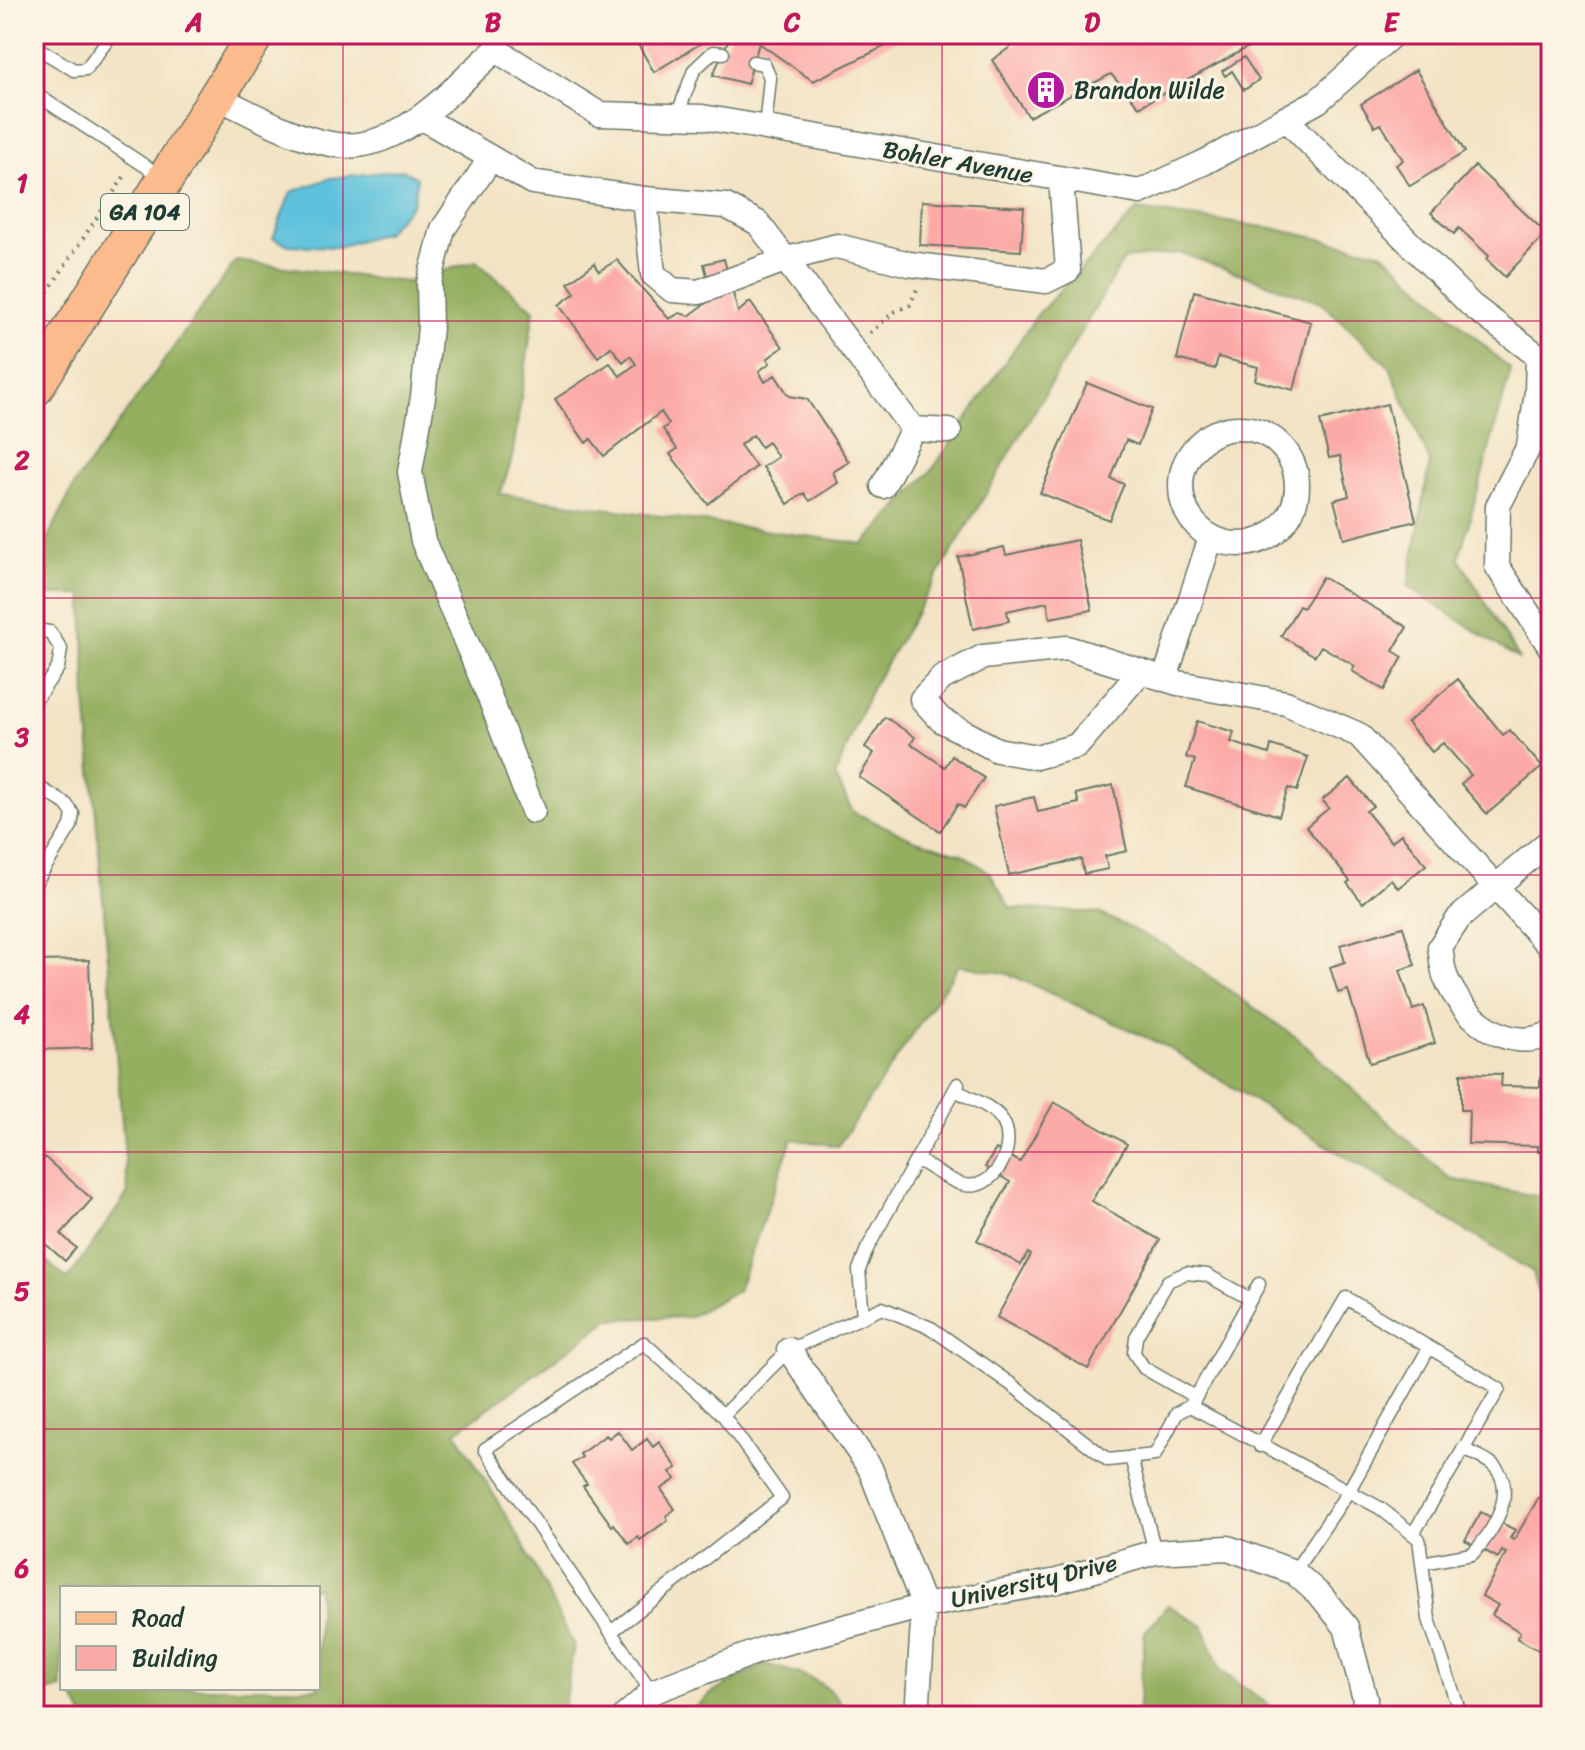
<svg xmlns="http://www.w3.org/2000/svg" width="1585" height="1750" viewBox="0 0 1585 1750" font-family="Sriracha,sans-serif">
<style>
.forest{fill:#95af60;stroke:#5a764a;stroke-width:2}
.water{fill:#5ec2dc;stroke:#3e8088;stroke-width:2}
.building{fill:#fcaaa8}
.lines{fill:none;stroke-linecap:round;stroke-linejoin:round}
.lane-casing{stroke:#697767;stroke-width:15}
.street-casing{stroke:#697767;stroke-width:27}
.primary-casing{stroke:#697767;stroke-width:39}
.path{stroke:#697767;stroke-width:4;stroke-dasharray:2 6;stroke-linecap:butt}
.lane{stroke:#fff;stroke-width:12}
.street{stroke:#fff;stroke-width:24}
.primary{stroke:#fbbb8d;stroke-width:36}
.grid{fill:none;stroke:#c2185b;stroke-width:2;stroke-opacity:0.55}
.labels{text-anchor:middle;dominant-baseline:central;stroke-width:6;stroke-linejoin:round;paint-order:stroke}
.shield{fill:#fcf5e5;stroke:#617469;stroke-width:2}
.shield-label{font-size:22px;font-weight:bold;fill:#1f3d34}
.poi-label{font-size:24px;fill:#1f3d34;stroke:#fcf5e5;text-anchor:start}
.street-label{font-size:24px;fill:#1f3d34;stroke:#fcf5e5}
.neatline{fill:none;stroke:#c2185b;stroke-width:3}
.grid-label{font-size:26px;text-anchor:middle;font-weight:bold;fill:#c2185b}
</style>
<rect width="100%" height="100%" fill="#fcf5e5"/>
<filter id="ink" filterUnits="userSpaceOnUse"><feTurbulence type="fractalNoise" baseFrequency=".0125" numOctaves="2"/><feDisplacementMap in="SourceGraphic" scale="16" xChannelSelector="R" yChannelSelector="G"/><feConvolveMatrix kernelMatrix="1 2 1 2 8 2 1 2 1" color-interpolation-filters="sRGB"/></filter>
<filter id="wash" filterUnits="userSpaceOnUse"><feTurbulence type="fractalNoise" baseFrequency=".006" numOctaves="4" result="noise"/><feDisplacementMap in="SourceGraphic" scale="32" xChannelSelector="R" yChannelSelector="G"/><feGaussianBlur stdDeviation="1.8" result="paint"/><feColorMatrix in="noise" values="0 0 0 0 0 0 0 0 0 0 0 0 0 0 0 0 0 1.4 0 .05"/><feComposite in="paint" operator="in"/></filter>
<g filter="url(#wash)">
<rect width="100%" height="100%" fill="#f2e3c5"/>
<path class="forest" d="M1137 210 1272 228 1383 253 1511 370 1459 558 1520 660 1408 587 1430 462 1390 367 1321 302 1180 253 1124 259 870 691 835 776 853 812 913 839 962 854 990 873 1010 908 1099 913 1165 945 1298 1039 1450 1179 1551 1199V1338L1533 1272 1167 1047 1009 974 959 965 838 1146 792 1139 738 1290 689 1317 610 1319 456 1432 523 1544 574 1646 562 1716H83L69 1688H318V1588H62V1688L34 1695V1252L68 1279 128 1193 86 700 83 595H34V566L76 482 236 261 407 282 476 261 534 310 512 459 500 494 864 544 932 470 1038 314Z
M1168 1605 1203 1626 1221 1671 1269 1705 1271 1716H1138L1145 1632Z
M764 1664C799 1673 832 1679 847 1716H685L712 1693Z"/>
<path class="water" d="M403 170 417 178 413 203 385 233 338 247 289 245 273 238 291 192 331 178Z"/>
<g id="blocks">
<path class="building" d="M632 34H716L654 72Z
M731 34H896L898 40 813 81 759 43 747 84 713 75Z
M1029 34H1272L1139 107 1111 74 1029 117 992 60Z
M1244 57 1259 80 1244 90 1232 71 1225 76 1222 71Z
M1416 70 1465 152 1410 186 1396 165 1403 160 1381 124 1375 127 1361 104Z
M1475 166 1546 233 1505 277 1486 259 1489 256 1459 228 1454 234 1431 213Z
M922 201 1024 207 1021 251 920 245Z
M724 259 738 312 750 302 783 347 767 359 770 363 759 371 765 382 775 375 789 396 807 399 849 462 833 472 838 483 810 501 804 493 788 504 763 467 778 457 768 442 761 447 753 435 740 445 756 467 708 504 670 454 677 449 663 429 669 424 661 412 604 456 591 439 586 443 555 399 610 363 620 376 636 364 630 356 623 362 611 347 598 357 559 305 575 293 568 283 595 263 599 271 617 260 669 319 680 313 689 316 713 298 704 264Z
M1194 291 1311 322 1294 390 1255 380 1258 367 1218 357 1215 369 1177 359Z
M1087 383 1152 409 1138 445 1126 440 1111 479 1124 484 1109 520 1040 493Z
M1387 404 1416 521 1344 539 1334 500 1349 496 1340 456 1329 458 1320 421Z
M1077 540 1092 610 1050 618 1047 602 1007 611 1009 621 973 629 958 557 1004 547 1006 555Z
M1322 577 1407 627 1393 651 1403 657 1384 690 1352 671 1355 666 1321 646 1315 656 1281 636 1299 606 1303 608Z
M1458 679 1503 735 1510 730 1542 767 1487 814 1461 784 1471 775 1443 743 1432 752 1407 723Z
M885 717 915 737 911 744 945 767 952 756 984 778 964 808 958 804 940 831 859 777 874 753 865 747Z
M1197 721 1234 732 1231 742 1269 754 1271 745 1308 757 1297 791 1288 788 1279 816 1186 787 1195 760 1186 757Z
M1350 778 1373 806 1366 811 1391 842 1401 834 1426 865 1398 888 1391 879 1363 903 1347 883 1350 881 1306 827 1329 808 1322 800Z
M1113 785 1127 851 1105 856 1108 869 1084 874 1081 859 1009 875 994 806 1034 797 1038 812 1079 803 1076 794Z
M1403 927 1415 965 1400 970 1413 1010 1424 1006 1435 1043 1370 1063 1348 990 1338 993 1330 967 1345 962 1340 945Z
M89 960 92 1048 34 1050V961Z
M1461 1073 1502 1074 1501 1086 1540 1087V1078H1551V1152H1538V1146L1468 1144 1469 1110H1461Z
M1054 1102 1127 1144 1102 1187 1100 1186 1092 1201 1160 1240 1088 1369 997 1317 1031 1255 1028 1253 1021 1265 977 1240 1010 1182 985 1167 996 1149 1020 1162Z
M34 1148 92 1199 61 1234 76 1248 65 1261 34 1234Z
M618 1431 632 1450 647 1439 653 1447 659 1442 677 1468 670 1472 676 1479 661 1489 675 1509 666 1516 668 1520 640 1540 638 1537 629 1544 614 1524 612 1526 583 1486 587 1484 572 1464 582 1457 580 1454 606 1435 609 1438Z
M1539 1497 1551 1504V1657L1517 1638 1520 1632 1492 1615 1498 1605 1482 1596 1506 1553 1502 1551 1498 1558 1465 1540 1481 1512 1515 1530 1510 1538 1514 1540Z"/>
</g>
</g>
<g filter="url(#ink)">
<use href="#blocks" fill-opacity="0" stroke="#697767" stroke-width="2"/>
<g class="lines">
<defs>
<path id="lane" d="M34 46 74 70 86 69 112 34
M753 62 764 64 770 78 765 128
M34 93 162 177
M677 116 694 70 713 52 723 53
M34 630 50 632 61 649 58 668 34 702
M34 784 66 804 73 814 71 826 34 885
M916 1159C930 1167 946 1179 961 1184 994 1195 1019 1145 1002 1120 993 1106 969 1098 955 1090
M863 1317 859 1270 867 1249 958 1084
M1195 1397 1144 1368 1134 1353 1136 1337 1168 1281 1186 1273 1207 1275 1250 1299
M1192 1404 1259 1284
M1260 1446 1346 1298 1499 1389 1413 1534
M1131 1457 1155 1552
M1422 1563 1472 1554C1493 1534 1520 1488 1492 1464 1484 1458 1472 1453 1463 1449
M1294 1572 1348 1492 1429 1348
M611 1632 782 1498 723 1415
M652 1692 485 1449 644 1343 723 1415 789 1350 882 1308 931 1328 1012 1385 1108 1460 1155 1455 1177 1413 1190 1406 1380 1508 1419 1539 1429 1619 1461 1716"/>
<path id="street" d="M496 50 599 114 702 117 1140 192 1205 162 1318 101 1393 34
M217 97C253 114 291 137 331 144 397 157 451 89 496 50
M421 117 532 182 645 199 726 206 758 223 913 429 883 486
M1286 119 1471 305 1538 356 1537 392 1529 446 1498 506 1497 566 1551 648
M491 158 443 229 429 283 430 327 423 397 410 472 423 541 490 698 533 811
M645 199 653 274 672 290 699 292 787 259 837 246 909 264 1046 281 1068 270 1061 179
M1181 486a58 58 0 1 1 116 0a58 58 0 1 1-116 0Z
M913 429 949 431
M1141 671 1077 746 1036 757 997 750 941 720 922 699 942 678 983 657 1067 648 1178 683 1286 703 1359 735 1551 948
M1165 678 1211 537
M1551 840 1459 918 1440 947C1442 957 1442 969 1446 978 1463 1018 1508 1055 1551 1033
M789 1350 870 1468 924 1606 917 1716
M625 1716 652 1692 769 1647 924 1606 1057 1581 1155 1552 1228 1548 1294 1572 1322 1597 1346 1627 1365 1699 1363 1716"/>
<path id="primary" d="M34 389 256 34"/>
</defs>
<use href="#lane" class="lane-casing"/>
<use href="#street" class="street-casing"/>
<use href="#primary" class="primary-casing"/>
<path class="path" d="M34 312 126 174
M870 333 894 312 910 305 917 289"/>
<use href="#lane" class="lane"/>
<use href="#street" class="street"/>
<use href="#primary" class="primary"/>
</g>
</g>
<path class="grid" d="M343 34V1716M643 34V1716M942 34V1716M1242 34V1716M34 321H1551M34 598H1551M34 875H1551M34 1152H1551M34 1429H1551"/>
<defs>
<symbol id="building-disc" viewBox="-11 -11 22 22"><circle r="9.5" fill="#b5179e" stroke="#fcf5e5"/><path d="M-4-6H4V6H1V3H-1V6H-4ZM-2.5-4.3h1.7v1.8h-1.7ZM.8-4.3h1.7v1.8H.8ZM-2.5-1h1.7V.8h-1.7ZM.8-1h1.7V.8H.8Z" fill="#fff"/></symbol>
</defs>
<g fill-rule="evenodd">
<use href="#building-disc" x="1024" y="68" width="44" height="44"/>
</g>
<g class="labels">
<rect class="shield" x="101" y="194" width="88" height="36" rx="6"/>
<g class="shield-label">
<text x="145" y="212">GA 104</text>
</g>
<g class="poi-label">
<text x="1074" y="90">Brandon Wilde</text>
</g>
<g class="street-label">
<text transform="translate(958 162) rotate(10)">Bohler Avenue</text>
<text transform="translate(1034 1581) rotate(-13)">University Drive</text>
</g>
</g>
<rect width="1585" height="1750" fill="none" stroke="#fcf5e5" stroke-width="88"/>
<rect x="60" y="1586" width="260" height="104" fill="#fcf5e5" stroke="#a4ab9e" stroke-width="2"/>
<rect x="76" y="1612" width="40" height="12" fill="#fbbb8d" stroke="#a4ab9e" stroke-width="2"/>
<text x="132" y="1626" font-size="24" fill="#1f3d34">Road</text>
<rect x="76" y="1646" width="40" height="24" fill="#fcaaa8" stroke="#a4ab9e" stroke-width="2"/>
<text x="132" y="1666" font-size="24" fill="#1f3d34">Building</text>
<rect x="44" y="44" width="1497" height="1662" class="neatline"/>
<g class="grid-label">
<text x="194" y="31">A</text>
<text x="493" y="31">B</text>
<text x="792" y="31">C</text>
<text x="1092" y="31">D</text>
<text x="1391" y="31">E</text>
<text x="22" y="192">1</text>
<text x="22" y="469">2</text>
<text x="22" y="746">3</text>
<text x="22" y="1023">4</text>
<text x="22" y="1300">5</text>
<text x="22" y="1577">6</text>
</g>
</svg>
